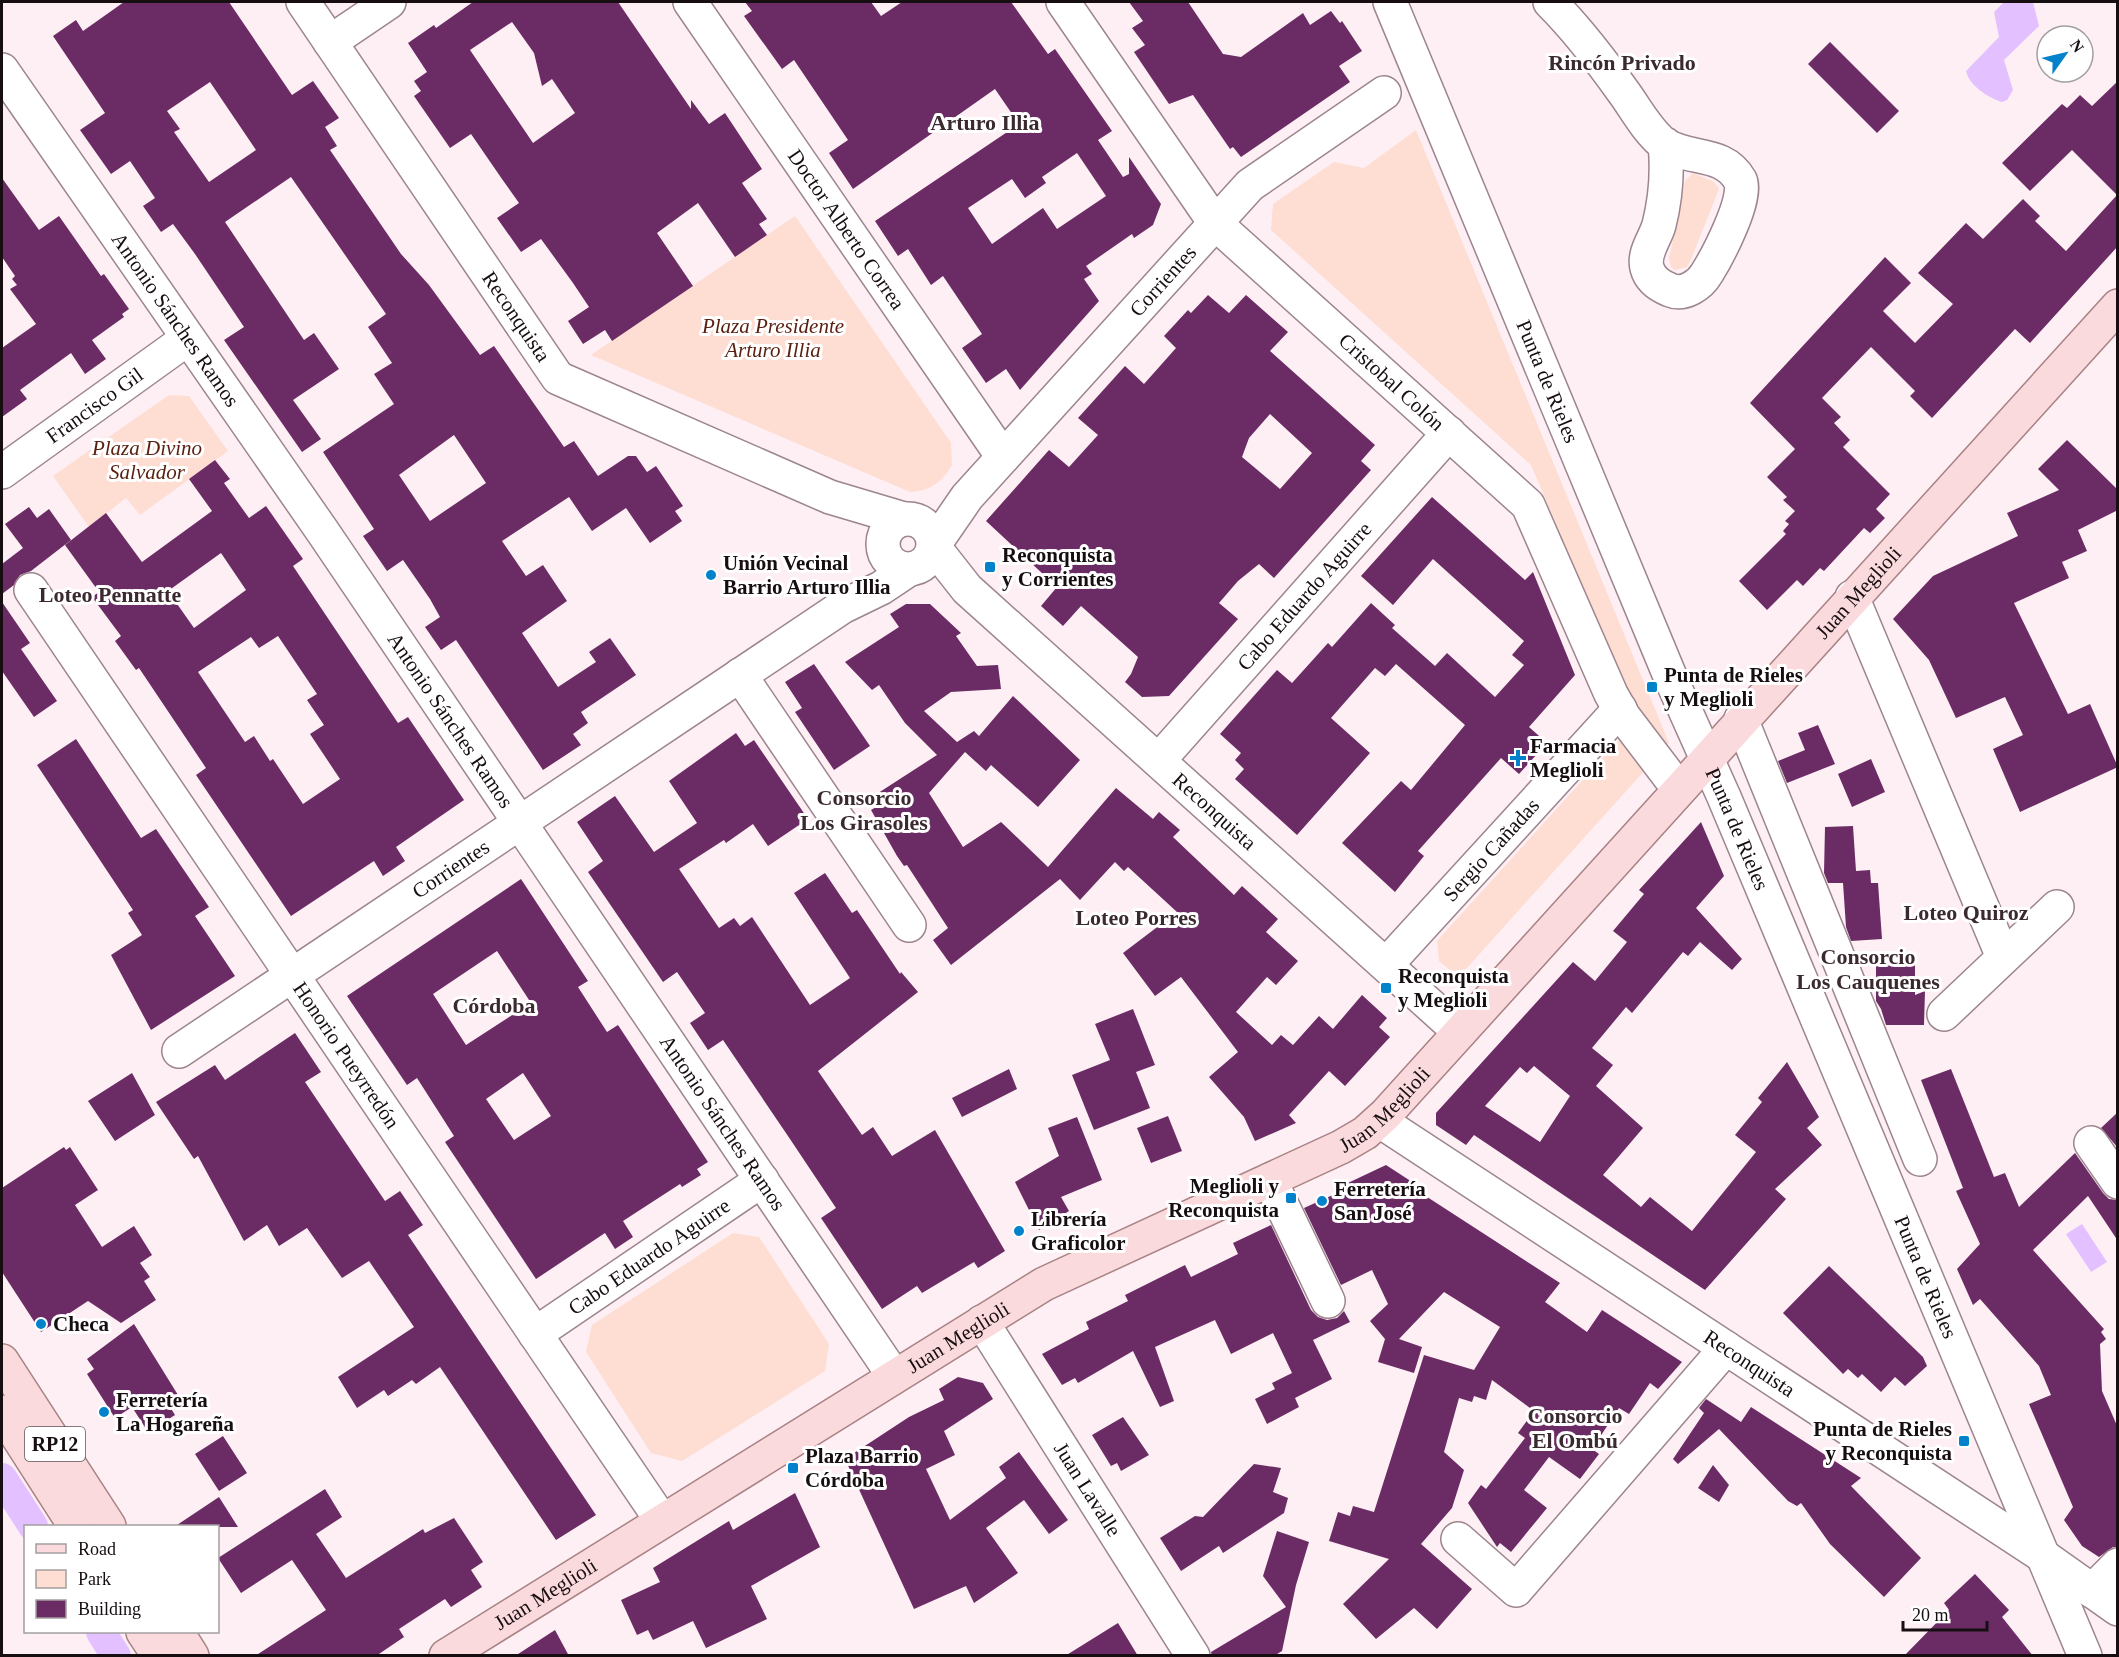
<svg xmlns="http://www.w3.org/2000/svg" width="2119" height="1657" viewBox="0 0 2119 1657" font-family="Georgia,serif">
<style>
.green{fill:#feddd3}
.water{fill:#e3c0ff}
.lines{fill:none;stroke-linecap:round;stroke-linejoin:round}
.canal{stroke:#e3c0ff;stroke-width:30}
.building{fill:#6b2c65;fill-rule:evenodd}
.minor-casing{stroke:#9c858e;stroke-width:36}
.major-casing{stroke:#a88285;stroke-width:36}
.minor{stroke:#fff;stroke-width:33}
.major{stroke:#fadadc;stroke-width:33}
.poi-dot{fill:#0182ca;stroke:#fff;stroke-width:2}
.labels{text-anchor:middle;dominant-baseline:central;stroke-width:6;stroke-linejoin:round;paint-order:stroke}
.shield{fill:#fff;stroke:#5c5658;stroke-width:1.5}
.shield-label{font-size:20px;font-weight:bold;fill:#160e11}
.street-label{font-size:21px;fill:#160e11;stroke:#fff}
.park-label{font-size:21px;font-style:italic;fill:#581f0f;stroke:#fff}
.poi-label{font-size:21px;font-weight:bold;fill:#160e11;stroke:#fff;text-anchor:start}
.neighbourhood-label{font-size:22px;font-weight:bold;fill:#3b2930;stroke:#fff}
</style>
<rect width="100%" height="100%" fill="#feeff4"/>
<path class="green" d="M1416 130 1669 743 1664 749 1645 732 1531 465 1271 230 1273 204 1334 162 1364 168Z
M1693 173 1714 182 1719 189 1690 262 1687 267 1675 270 1671 267 1669 259 1685 181Z
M795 216 951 443 952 465C942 482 931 491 910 492L591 355Z
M169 395 189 396 228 451 140 515 126 498 89 527 53 476Z
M1618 741 1634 744 1646 769 1466 969 1452 972 1439 961 1437 941Z
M733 1233 759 1237 829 1344 825 1371 682 1461 651 1453 586 1352 592 1325Z"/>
<path class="water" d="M2004 2H2033L2039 26 2004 60 2013 90 2007 100 2002 102C1989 98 1969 86 1966 71L1999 37 1994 12Z
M2082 1224 2107 1262 2091 1272 2066 1234Z"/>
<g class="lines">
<path class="canal" d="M2 1478 33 1526
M101 1632 116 1656"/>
</g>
<path class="building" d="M124 2H229L292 95 313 81 339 118 325 127 337 146 330 150 401 254 429 285 480 355 494 346 564 447 574 441 598 476 628 456H636L647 472 656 466 683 506 675 511 682 521 650 543 626 508 592 531 569 497 502 541 526 576 543 565 567 601 522 633 558 687 596 662 589 652 610 638 636 675 581 712 588 723 573 734 581 745 543 770 456 640 441 650 425 627 440 617 430 599 403 560 387 571 363 536 374 529 323 452 394 404 374 374 392 363 368 327 386 314 291 177 225 222 304 340 314 333 339 369 293 400 321 439 302 452 224 340 244 327 195 254 173 224 161 232 143 206 155 198 130 161 111 174 80 130 105 113 53 36 76 20 83 31ZM210 82 256 150 209 182 174 132 180 129 167 111ZM454 435 486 483 430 521 399 475Z
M473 2H618L691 109V100L709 124 725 113 762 169 742 183 767 219 759 224 767 235 735 257 698 203 657 233 693 286 612 341 605 330 583 344 568 321 589 307 573 283 541 239 521 252 497 218 519 203 502 179 471 134 450 148 414 96 421 91 414 81 427 72 408 43 434 25 436 28ZM512 22 534 53 542 86 552 79 575 113 533 143 470 50Z
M745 2H871L881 16 902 2H1011L1048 54 1055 49 1112 131 1098 140 1123 177 1129 174V157L1161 204 1153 225 1134 238 1132 234 1086 266 1092 274 1084 279 1099 301 1020 390 1006 369 986 383 962 348 982 334 943 276 931 285 908 249 898 256 875 221 1019 124 995 89 853 189 829 153 848 140 794 60 782 69 744 16 752 11ZM1077 153 1106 196 1057 229 1043 208 992 244 968 208 1012 179 1025 198 1046 183 1042 177Z
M1129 2H1188L1223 54 1241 57 1303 13 1310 25 1331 11 1340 23 1342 21 1362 51 1339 66 1350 82 1241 157 1233 147 1230 149 1193 95 1169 104 1134 52 1145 45 1132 28 1143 21Z
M1830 42 1899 111 1877 133 1808 64Z
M2118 81V246L2030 343 2015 329 1932 418 1910 396 1915 391 1871 347 1822 398 1841 417 1834 423 1850 440 1843 447 1890 494 1876 509 1885 518 1870 533 1864 528 1824 571 1820 568 1803 586 1797 580 1767 610 1739 581 1786 534 1783 531 1789 524 1785 521 1795 511 1783 500 1787 497 1767 477 1795 449 1750 403 1885 257 1911 283 1883 311 1915 343 1953 304 1918 273 1966 223 1983 239 2023 199 2040 216 2035 221 2066 251 2117 195 2072 150 2030 191 2002 163 2062 104 2067 108 2080 95 2092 106Z
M2 178 39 230 59 216 101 276 104 274 129 309 122 314 124 317 92 340 106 359 85 374 71 353 20 390 27 399 2 417V348L36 324 10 289 17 285 12 279 15 276 2 257Z
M1208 295 1229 313 1246 295 1288 332 1270 351 1375 445 1361 461 1371 470 1274 578 1259 564 1238 581 1219 603 1238 619 1169 696 1142 697 1125 682 1131 674 1138 657 1081 606 1063 626 1041 606 1057 587 986 521 1049 450 1069 467 1098 435 1078 418 1125 366 1144 384 1176 348 1164 336 1188 310 1191 313ZM1270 414 1312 453 1280 489 1242 457 1249 438Z
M2067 440 2118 490V510L2078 530 2087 551 2062 562 2069 578 2014 603 2068 714 2090 704 2118 767 2020 812 1993 749 2023 735 2005 697 1956 718 1929 660 1893 619 1933 576 2018 536 2007 513 2059 490 2038 469Z
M215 460 230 479 224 483 249 518 266 506 303 559 293 566 305 584 398 723 408 717 464 800 396 847 405 861 383 876 374 861 291 916 196 775 206 768 139 668 136 670 115 641 121 636 92 597 99 592 65 545 106 513 142 562 212 511 189 479ZM221 553 246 590 194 628 168 591ZM278 636 317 694 307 700 324 725 310 734 340 779 303 804 273 759 270 761 254 736 245 742 198 672 251 637 259 648Z
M1432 497 1525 580 1533 572 1575 675 1529 727 1547 743 1519 774 1501 758 1418 851 1424 856 1395 892 1342 843 1401 781 1411 790 1465 725 1396 664 1385 676 1375 668 1331 718 1370 753 1297 835 1235 779 1244 769 1235 760 1241 753 1220 734 1277 670 1292 683 1328 643 1332 647 1371 603 1395 625 1392 628 1435 666 1447 653 1495 697 1524 665 1512 655 1524 641 1433 559 1393 605 1361 576Z
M29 507 37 518 49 509 71 540 31 571 20 575 14 585 2 594V564L23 548 5 524Z
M2 602 30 643 21 649 57 701 34 717 2 671Z
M906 604H930L961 633 956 636 977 666 998 665 1001 689 951 692 924 711 957 742 974 731 979 736 1013 696 1080 760 1038 807 991 765 986 771 965 752 929 793 963 847 1001 822 1048 867 1116 788 1153 819 1159 812 1180 830 1173 837 1234 895 1242 886 1278 919 1266 932 1298 961 1276 985 1267 977 1236 1012 1272 1045 1281 1035 1293 1045 1319 1016 1333 1029 1362 995 1387 1018 1379 1027 1390 1037 1345 1086 1329 1071 1289 1115 1296 1123 1255 1141 1244 1117 1209 1077 1238 1052 1181 977 1155 996 1123 953 1177 912 1128 867 1124 871 1115 862 1080 900 1060 879 951 965 933 940 948 928 907 865 904 866 897 856 871 810 878 806 872 797 937 755 905 723 879 685 872 690 845 662 899 627 890 614Z
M814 664 870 746 834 770 795 712 802 708 785 682Z
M1818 725 1835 764 1787 783 1778 761 1805 750 1798 733Z
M736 733 745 746 754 740 808 819 768 846 753 824 726 843 724 840 679 869 719 928 734 918 740 926 752 917 810 1005 850 978 794 893 825 873 852 913 857 910 900 974 901 972 918 992 818 1071 862 1135 873 1127 892 1156 935 1130 1005 1251 978 1268 974 1262 922 1293 917 1286 882 1309 821 1218 836 1208 790 1139 723 1040 708 1050 690 1023 705 1013 677 972 663 982 588 872 603 861 577 822 615 796 654 852 697 823 669 781Z
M76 739 141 838 156 829 209 907 195 916 235 976 151 1030 111 955 142 935 128 913 133 910 37 765Z
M1871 759 1885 792 1852 807 1838 774Z
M1701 822 1724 876 1696 908 1742 959 1732 970 1700 942 1688 956 1683 952 1632 1013 1626 1007 1592 1048 1613 1065 1596 1086 1643 1128 1603 1175 1641 1207 1650 1197 1692 1231 1756 1152 1735 1135 1762 1102 1758 1098 1787 1062 1819 1117 1807 1128 1822 1145 1775 1189 1786 1199 1705 1290 1474 1135 1466 1145 1436 1125V1113L1573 962 1595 981 1627 942 1613 931 1644 894 1639 890ZM1534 1066 1570 1096 1540 1142 1485 1106 1520 1067 1527 1073Z
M1853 826 1856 871 1870 870 1871 883H1878L1882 939 1851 941 1846 927 1843 883H1828L1824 873 1825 827Z
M521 879 588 981 578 987 607 1032 618 1025 708 1162 697 1169 701 1175 682 1187 680 1184 623 1221 633 1237 615 1249 605 1233 536 1279 445 1142 454 1136 417 1078 407 1085 347 996ZM497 951 531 1003 466 1045 433 994ZM523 1073 551 1116 514 1140 486 1099Z
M1876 959H1915V995L1925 991 1924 1025H1886L1881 1009 1876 1001Z
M1133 1009 1155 1065 1136 1072 1150 1108 1094 1130 1072 1075 1110 1060 1095 1024Z
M295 1033 321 1072 305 1082 385 1201 400 1191 423 1225 408 1235 596 1515 556 1540 440 1367 416 1384 412 1380 388 1396 384 1390 357 1408 338 1377 414 1327 369 1261 342 1278 307 1228 279 1246 267 1225 244 1241 198 1156 194 1159 156 1102 215 1065 225 1080Z
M1009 1069 1017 1089 962 1117 952 1098Z
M1951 1069 1994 1177 2005 1173 2019 1207 2075 1153 2103 1193 2109 1199 2118 1200V1241L2088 1196 2033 1250 2104 1329 2101 1332 2106 1339 2100 1344 2102 1391 2118 1428V1547H2113L2099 1557 2082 1546 2064 1520 2073 1507 2029 1404 2051 1395 2039 1366 1980 1299 1973 1305 1957 1269 1980 1244 1956 1191 1963 1188 1921 1080Z
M132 1073 155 1115 115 1141 88 1101Z
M2118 1112V1148L2101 1128Z
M1168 1116 1182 1151 1151 1163 1137 1128Z
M1077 1117 1102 1180 1061 1197 1069 1211 1039 1230 1015 1182 1059 1156 1048 1128Z
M64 1147 66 1150 70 1147 98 1190 75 1205 102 1247 134 1226 152 1255 140 1263 150 1277 144 1281 156 1300 121 1323 88 1301 41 1332 2 1272V1188Z
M1386 1165 1426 1191 1421 1193 1560 1283 1545 1302 1587 1332 1602 1310 1682 1362 1658 1389 1650 1383 1629 1414 1619 1408 1592 1449 1599 1454 1580 1479 1549 1457 1524 1490 1547 1508 1511 1552 1500 1543 1497 1547 1468 1503 1481 1485 1486 1489 1525 1438 1518 1433 1534 1411 1492 1380 1486 1400 1474 1396 1472 1402 1459 1398 1444 1452 1464 1470 1452 1508 1421 1544 1472 1589 1437 1629 1414 1608 1376 1639 1343 1604 1389 1559 1329 1541 1338 1512 1350 1516 1353 1506 1374 1512 1424 1355 1474 1370 1500 1327 1444 1292 1399 1339 1422 1347 1414 1373 1378 1362 1385 1339 1370 1321 1388 1304 1372 1270 1341 1285 1304 1208 1335 1194 1333 1190Z
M1271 1225 1311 1310 1318 1317 1327 1320 1337 1318 1344 1311 1350 1322 1313 1340 1332 1379 1295 1398 1299 1407 1267 1424 1255 1399 1275 1389 1272 1383 1292 1373 1273 1333 1231 1354 1215 1320 1155 1347 1174 1401 1160 1407 1133 1351 1078 1383 1075 1378 1062 1385 1042 1354 1089 1329 1086 1322 1128 1301 1125 1295 1185 1265 1191 1277 1238 1254 1233 1243Z
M1829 1266 1923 1357 1927 1366 1905 1386 1895 1377 1881 1392 1862 1374 1858 1378 1848 1369 1843 1374 1783 1313Z
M134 1324 178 1395 167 1402 175 1415 148 1432 132 1407 115 1418 87 1374 94 1369 87 1359Z
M958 1377 983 1383 993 1399 944 1431 955 1455 926 1469 950 1520 1006 1478 999 1467 1019 1452 1068 1520 1049 1534 1024 1500 986 1528 1018 1573 974 1603 966 1586 914 1609 845 1459 909 1417 944 1400 939 1389Z
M1706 1399 1741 1422 1751 1407 1861 1478 1851 1486 1921 1558 1884 1597 1830 1544 1801 1503 1797 1506 1788 1501 1719 1429 1678 1464 1673 1459 1704 1413 1699 1408Z
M1123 1417 1149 1455 1121 1471 1117 1463 1111 1466 1092 1435Z
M223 1436 247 1473 219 1491 195 1454Z
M1254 1464 1281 1468 1273 1492 1288 1498 1284 1513 1223 1553 1219 1546 1181 1571 1160 1538 1195 1516 1203 1517Z
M1713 1465 1729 1485 1719 1502 1698 1488Z
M325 1489 342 1517 316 1534 346 1578 423 1529 425 1533 454 1518 483 1562 471 1570 482 1587 451 1607 445 1599 399 1629 404 1637 376 1656H255L326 1610 292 1560 241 1593 218 1558Z
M795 1493 820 1547 751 1586 767 1619 706 1648 693 1621 653 1640 648 1630 637 1635 621 1600 660 1582 653 1568 729 1521 733 1530Z
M219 1497 238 1527H174Z
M1277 1531 1309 1542 1296 1585 1282 1651 1274 1656H1212L1211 1652 1286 1607 1263 1576Z
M1975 1574 2009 1610 2002 1617 2033 1656H1904L1949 1610 1944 1603Z
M1118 1623 1138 1656H1065Z
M555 1630 569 1656H515Z"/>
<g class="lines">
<defs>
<g id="minor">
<path id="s1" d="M303 2 558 378 830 497 904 519"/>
<path id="s2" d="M690 2 1003 457"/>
<path id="s3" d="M1063 2 1215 223 1528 505 1611 694 1624 717 1678 788"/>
<path id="s4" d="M1390 2 1672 681 1724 797 2085 1656"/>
<path d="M1550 2C1577 29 1600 59 1622 90 1635 107 1647 131 1664 144 1688 161 1723 150 1740 180 1749 197 1717 257 1707 273 1700 285 1684 296 1670 290 1660 286 1650 279 1647 268 1643 253 1655 239 1659 225 1666 197 1668 173 1665 144"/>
<path d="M330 42 389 2"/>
<path id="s5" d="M2 70 323 532 894 1376"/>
<path id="s6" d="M2 472 187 339"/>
<circle cx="908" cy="544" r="25"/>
<path id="s7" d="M934 545 967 497 1250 185 1384 93"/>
<path id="s8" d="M934 547 967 589 1460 1032"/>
<path id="s9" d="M31 590 662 1521"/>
<path d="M1852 597 2003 957"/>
<path d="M740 675 909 925"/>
<path d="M1741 719 1920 1159"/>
<path id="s10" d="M1159 760 1449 433"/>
<path id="s11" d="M1386 965 1620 709"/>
<path d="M1944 1014 2057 907"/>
<path id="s12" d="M179 1051 842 607 881 588 908 570"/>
<path id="s13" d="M1380 1121 2043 1556 2118 1609"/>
<path d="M2091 1143 2118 1182"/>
<path d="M1270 1180 1328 1301"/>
<path id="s14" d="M982 1322 1193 1656"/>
<path id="s15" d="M535 1334 762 1180"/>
<path d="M1458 1539 1516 1590 1726 1348"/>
<path d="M2092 1591 2118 1565"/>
</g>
<g id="major">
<path d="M2 1361 109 1526"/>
<path d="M2 1412 75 1526"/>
<path d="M143 1632 159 1656"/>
<path d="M177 1632 192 1656"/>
<path id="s16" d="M446 1656 1044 1284 1341 1147 1365 1133 1385 1115 2118 306"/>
</g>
</defs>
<use href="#minor" class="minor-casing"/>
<use href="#major" class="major-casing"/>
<use href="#minor" class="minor"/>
<use href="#major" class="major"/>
</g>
<g class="poi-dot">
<rect x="984" y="561" width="12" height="12" rx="3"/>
<circle cx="711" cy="575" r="6"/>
<rect x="1646" y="681" width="12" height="12" rx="3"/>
<path d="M1515 749h6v6h6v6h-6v6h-6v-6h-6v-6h6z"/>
<rect x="1380" y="982" width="12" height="12" rx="3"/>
<rect x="1285" y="1192" width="12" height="12" rx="3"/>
<circle cx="1322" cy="1201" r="6"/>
<circle cx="1019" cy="1231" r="6"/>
<circle cx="41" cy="1324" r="6"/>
<circle cx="104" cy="1412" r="6"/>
<rect x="1958" y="1435" width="12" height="12" rx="3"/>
<rect x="787" y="1462" width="12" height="12" rx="3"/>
</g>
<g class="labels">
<rect class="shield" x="25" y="1427" width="60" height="34" rx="4.5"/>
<g class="shield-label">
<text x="55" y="1444">RP12</text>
</g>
<g class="street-label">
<text stroke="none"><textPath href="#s2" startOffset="276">Doctor Alberto Correa</textPath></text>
<text stroke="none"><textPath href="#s7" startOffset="350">Corrientes</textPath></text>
<text stroke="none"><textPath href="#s1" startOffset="380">Reconquista</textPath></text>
<text stroke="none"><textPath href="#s5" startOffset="304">Antonio Sánches Ramos</textPath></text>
<text stroke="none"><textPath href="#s4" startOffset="411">Punta de Rieles</textPath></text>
<text stroke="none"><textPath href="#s3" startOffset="506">Cristobal Colón</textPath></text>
<text stroke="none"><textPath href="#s6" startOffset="114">Francisco Gil</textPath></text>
<text stroke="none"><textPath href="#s16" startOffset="1791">Juan Meglioli</textPath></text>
<text stroke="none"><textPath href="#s10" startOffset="219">Cabo Eduardo Aguirre</textPath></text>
<text stroke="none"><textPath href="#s5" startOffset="790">Antonio Sánches Ramos</textPath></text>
<text stroke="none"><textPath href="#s8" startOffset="386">Reconquista</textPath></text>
<text stroke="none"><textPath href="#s4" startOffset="897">Punta de Rieles</textPath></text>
<text stroke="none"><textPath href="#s11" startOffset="156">Sergio Cañadas</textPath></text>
<text stroke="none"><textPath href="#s12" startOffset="327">Corrientes</textPath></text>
<text stroke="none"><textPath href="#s9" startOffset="562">Honorio Pueyrredón</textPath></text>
<text stroke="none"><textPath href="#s16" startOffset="1089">Juan Meglioli</textPath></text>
<text stroke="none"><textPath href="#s5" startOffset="1276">Antonio Sánches Ramos</textPath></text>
<text stroke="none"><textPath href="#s15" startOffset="138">Cabo Eduardo Aguirre</textPath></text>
<text stroke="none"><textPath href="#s4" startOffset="1383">Punta de Rieles</textPath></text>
<text stroke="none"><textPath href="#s16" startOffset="603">Juan Meglioli</textPath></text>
<text stroke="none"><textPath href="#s13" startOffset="442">Reconquista</textPath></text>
<text stroke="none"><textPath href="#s14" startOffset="198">Juan Lavalle</textPath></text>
<text stroke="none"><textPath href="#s16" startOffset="117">Juan Meglioli</textPath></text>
</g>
<g class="park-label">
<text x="773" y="326">Plaza Presidente<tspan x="773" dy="24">Arturo Illia</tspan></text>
<text x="147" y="448">Plaza Divino<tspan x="147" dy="24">Salvador</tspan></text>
</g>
<g class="poi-label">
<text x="1002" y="555">Reconquista<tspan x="1002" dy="24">y Corrientes</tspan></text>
<text x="723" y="563">Unión Vecinal<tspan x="723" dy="24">Barrio Arturo Illia</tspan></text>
<text x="1664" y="675">Punta de Rieles<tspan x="1664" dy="24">y Meglioli</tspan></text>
<text x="1530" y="746">Farmacia<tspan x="1530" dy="24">Meglioli</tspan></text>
<text x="1398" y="976">Reconquista<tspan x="1398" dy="24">y Meglioli</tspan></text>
<text x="1279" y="1186" text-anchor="end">Meglioli y<tspan x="1279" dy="24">Reconquista</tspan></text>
<text x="1334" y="1189">Ferretería<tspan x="1334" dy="24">San José</tspan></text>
<text x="1031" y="1219">Librería<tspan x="1031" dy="24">Graficolor</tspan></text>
<text x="53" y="1324">Checa</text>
<text x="116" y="1400">Ferretería<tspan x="116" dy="24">La Hogareña</tspan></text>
<text x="1952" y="1429" text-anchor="end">Punta de Rieles<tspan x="1952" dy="24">y Reconquista</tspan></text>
<text x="805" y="1456">Plaza Barrio<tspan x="805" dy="24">Córdoba</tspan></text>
</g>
<g class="neighbourhood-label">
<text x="1622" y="62">Rincón Privado</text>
<text x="985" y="122">Arturo Illia</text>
<text x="110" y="594">Loteo Pennatte</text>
<text x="864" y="797">Consorcio<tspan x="864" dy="25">Los Girasoles</tspan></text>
<text x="1966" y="912">Loteo Quiroz</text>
<text x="1136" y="917">Loteo Porres</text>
<text x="1868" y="956">Consorcio<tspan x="1868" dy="25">Los Cauquenes</tspan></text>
<text x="494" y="1005">Córdoba</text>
<text x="1575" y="1415">Consorcio<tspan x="1575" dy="25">El Ombú</tspan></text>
</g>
</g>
<rect width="2119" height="1657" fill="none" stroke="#160e11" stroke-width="6"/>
<rect x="24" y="1525" width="195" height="108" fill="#ffffff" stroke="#a29fa0" stroke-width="1.5"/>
<rect x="36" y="1544" width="30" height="9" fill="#fadadc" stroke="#a29fa0" stroke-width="1.5"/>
<text x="78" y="1555" font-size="18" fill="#160e11">Road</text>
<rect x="36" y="1570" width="30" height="18" fill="#feddd3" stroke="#a29fa0" stroke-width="1.5"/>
<text x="78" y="1585" font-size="18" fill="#160e11">Park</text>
<rect x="36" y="1600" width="30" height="18" fill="#6b2c65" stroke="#a29fa0" stroke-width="1.5"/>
<text x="78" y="1615" font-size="18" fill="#160e11">Building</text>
<g transform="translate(2065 54) rotate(56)"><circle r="28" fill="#ffffff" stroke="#a29fa0" stroke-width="1.5"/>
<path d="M0-4.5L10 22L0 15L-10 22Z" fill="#0182ca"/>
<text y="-9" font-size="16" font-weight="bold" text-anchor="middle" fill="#160e11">N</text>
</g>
<path d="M1903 1621v9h84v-9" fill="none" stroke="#160e11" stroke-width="3"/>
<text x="1912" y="1621" font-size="18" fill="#160e11" stroke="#ffffff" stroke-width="4.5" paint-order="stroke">20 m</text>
</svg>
